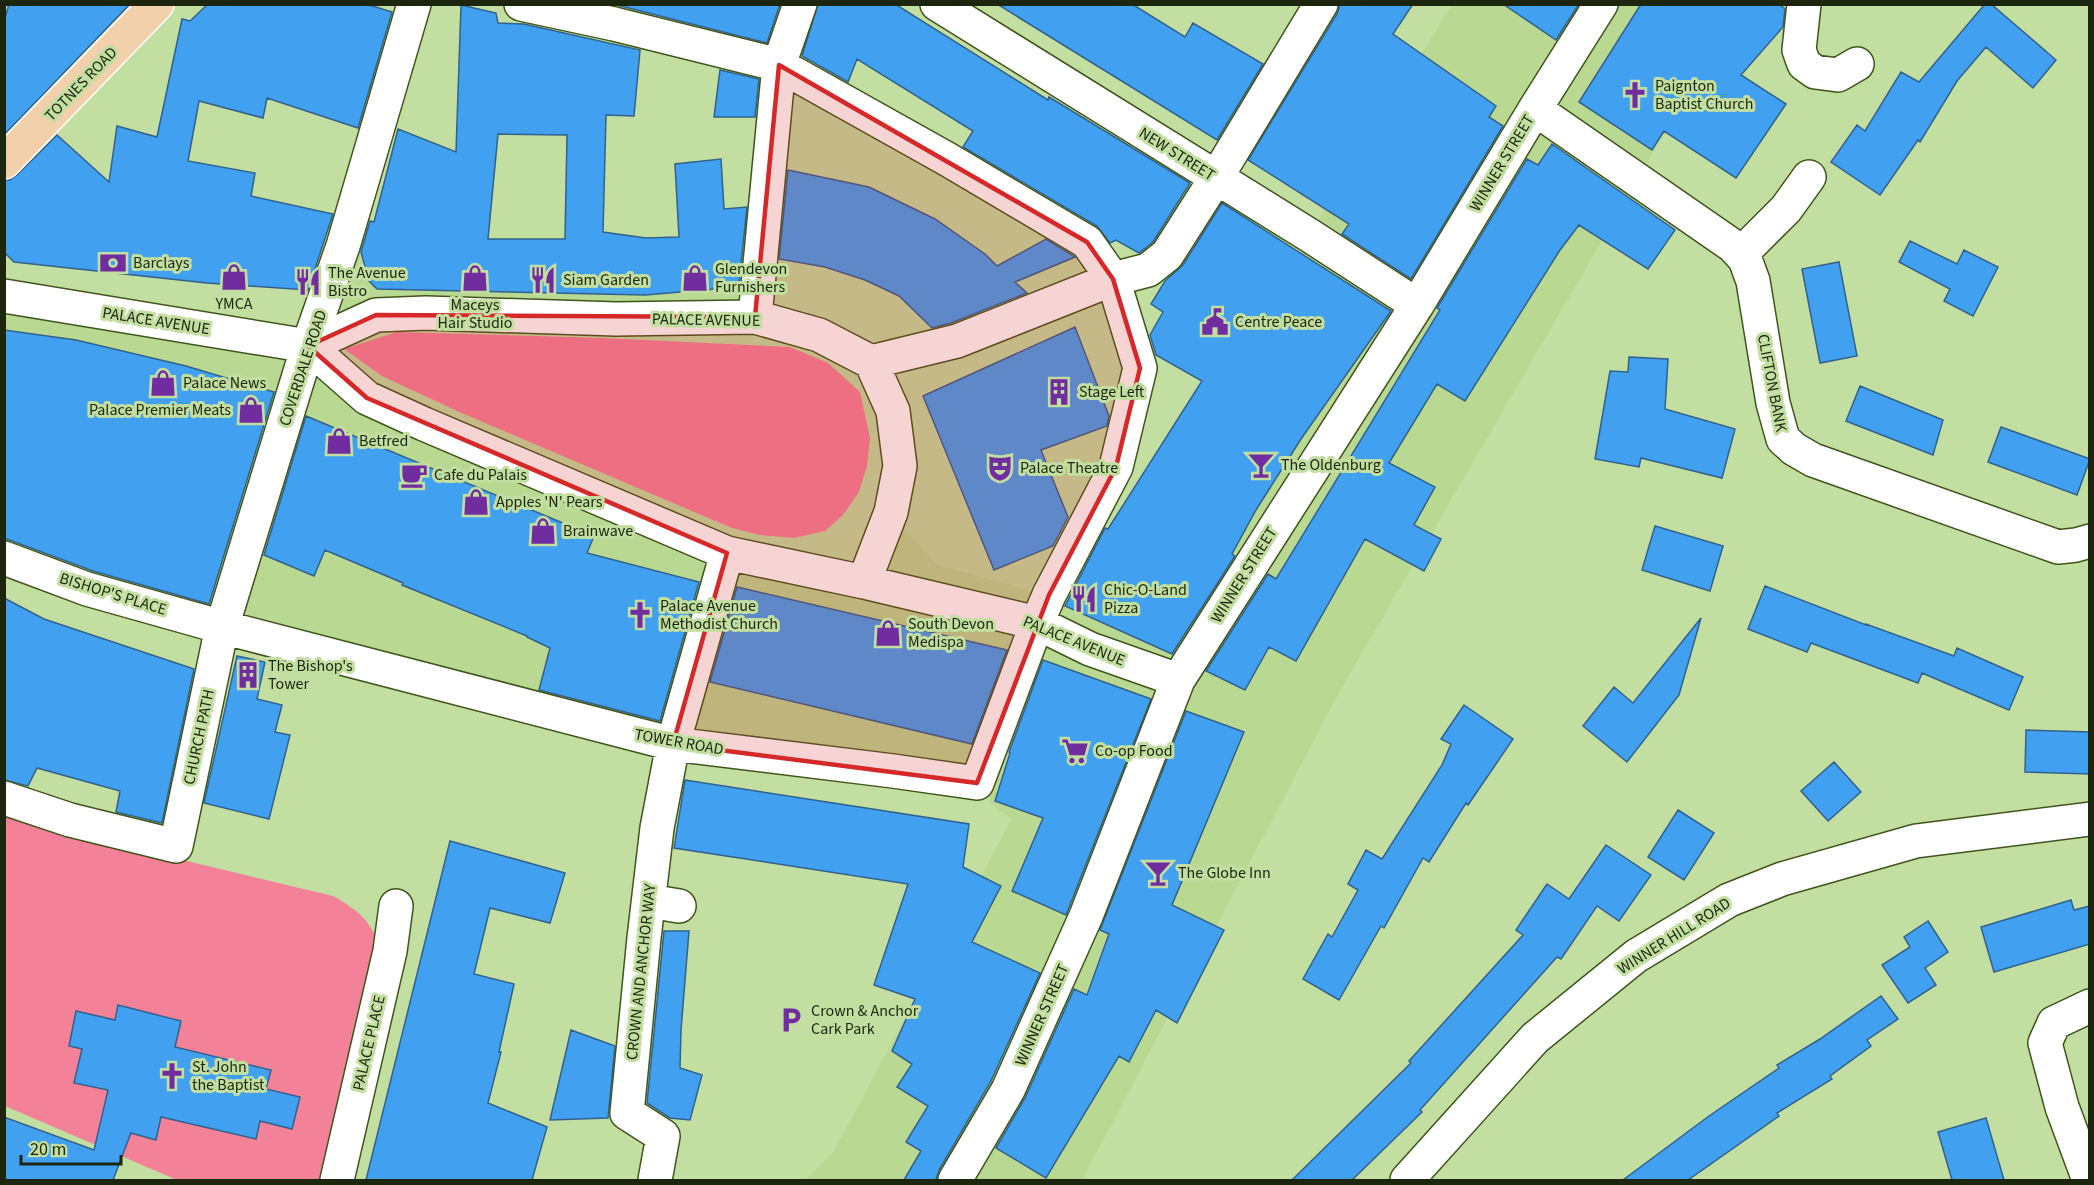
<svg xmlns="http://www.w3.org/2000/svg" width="2094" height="1185" viewBox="0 0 2094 1185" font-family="'Source Sans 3',sans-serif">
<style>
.built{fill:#b9d892}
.green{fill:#f38198}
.building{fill:#42a0f0;stroke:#31618d;stroke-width:1.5;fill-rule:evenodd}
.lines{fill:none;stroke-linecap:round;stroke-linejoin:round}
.minor-casing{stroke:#3f551b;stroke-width:36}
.major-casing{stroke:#fff;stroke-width:36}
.minor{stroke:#fff;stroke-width:33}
.major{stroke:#f2d0ab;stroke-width:33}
.marked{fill:#d62828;fill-opacity:0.2;stroke:#d62828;stroke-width:4.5;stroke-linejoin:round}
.labels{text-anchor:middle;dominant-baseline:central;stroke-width:6;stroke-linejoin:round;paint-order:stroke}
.street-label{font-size:16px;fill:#1c260e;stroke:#c2dea0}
.poi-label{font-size:16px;fill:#1c260e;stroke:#c2dea0;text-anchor:start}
</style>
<rect width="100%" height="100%" fill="#c2dea0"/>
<path class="built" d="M1452 5H1739L1342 687 1082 1180H805L834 1151 1012 819 994 806 977 783 673 744 5 558 4 296 308 346 343 246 761 250 755 317 426 313 309 346 367 398 551 478 864 582 891 512 937 565 1049 595 1081 571 1148 601 1230 448 1309 235Z"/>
<path class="green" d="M397 332 602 338 790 347 828 363 860 392 870 438 867 466 859 492 843 515 825 531 794 538 760 535 732 528 457 411 382 376 344 349Z
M5 810 178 859 333 896C358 910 373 922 380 950L323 1180H177L5 1106Z"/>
<path class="building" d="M9 4H130L4 135V21Z
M208 4H366L392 12 358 128 267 98 263 118 199 101 188 161 255 173 251 196 333 214 308 290 207 283 14 262 4 252V180H10L17 175 57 135 109 182 117 126 157 137 182 19 190 21Z
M613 4H780L767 43Z
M818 4H895L1048 100 1049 97 1190 183 1153 242 1139 253 1116 240 1110 243 1097 226 963 147 973 131 857 59 848 82 802 56Z
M997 4H1132L1185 37 1193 23 1263 64 1217 140Z
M1340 4H1413L1393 34 1496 106 1489 117 1503 126 1411 279 1342 234 1349 224 1248 160 1337 14Z
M1503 4H1579L1556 40Z
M1641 4H1779L1785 9 1783 27 1741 75 1786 104 1736 178 1664 131 1652 150 1579 102Z
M1985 4H1991L2056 60 2033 88 1986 47 1957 81 1920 142 1918 140 1880 195 1831 162 1857 125 1865 131 1901 72 1919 82Z
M461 5 496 13 498 23 524 24 640 50 634 116 606 115 603 232 646 238 679 237 675 164 721 159 724 209 747 207 739 283 727 288 645 295 377 289 369 281 361 252 370 221 374 222 398 129 456 152ZM498 134 567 135 565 239H488Z
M720 70 759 79 755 117H714Z
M1552 144 1675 230 1648 269 1579 225 1560 250 1465 401 1437 384 1389 463 1435 487 1414 525 1441 539 1424 571 1365 539 1296 661 1269 647 1245 690 1206 671 1268 574 1276 579 1440 310 1437 308 1527 159 1538 165Z
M788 170 869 187 935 219 985 254 997 266 1046 239 1075 257 1015 282 1027 293 951 323 932 328 899 296 865 280 825 267 779 259Z
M1222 203 1391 311 1301 439 1256 510 1232 554 1235 556 1172 654 1065 606 1105 528 1108 529 1202 381 1156 355 1150 335 1163 312 1151 304 1165 281 1183 265Z
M1910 241 1957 264 1964 250 1998 267 1973 316 1944 301 1950 289 1899 262Z
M1839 262 1857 356 1820 363 1802 269Z
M1075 327 1109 416 1107 426 1041 450 1068 517 1053 546 994 570 923 396Z
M4 330 76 340 186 366 274 392 209 604 93 571 4 538Z
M1629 357 1668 359 1665 409 1735 429 1722 478 1641 458 1639 467 1595 459 1610 371 1628 372Z
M1860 386 1943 420 1933 455 1846 421Z
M306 416 594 536 587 553 699 582 660 721 539 690 550 648 527 637V636L402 585 403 583 325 550 314 576 264 555Z
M2001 427 2090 459 2077 495 1988 462Z
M1655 526 1723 546 1710 591 1642 570Z
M1765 586 1866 625V624L1954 656 1957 648 2023 677 2009 710 1922 673 1918 683 1811 643 1807 652 1748 629Z
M737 587 1007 650 972 744 710 682Z
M4 598 44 619 194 669 162 823 116 812 120 791 37 768 28 786 4 780Z
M1701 618 1679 695 1627 762 1583 726 1614 687 1633 703Z
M237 656 265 662 257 699 282 705 275 732 290 735 269 819 204 803Z
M1043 660 1151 699 1066 915 1012 891 1043 818 995 801 1010 753 1009 752Z
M1464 705 1513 739 1468 805 1466 803 1429 862 1423 858 1384 928 1381 926 1339 1000 1303 979 1328 934 1332 937 1358 890 1348 884 1366 850 1382 859 1442 765 1451 744 1441 739Z
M1186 711 1244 732 1172 905 1224 930 1177 1023 1156 1010 1129 1062 1119 1056 1046 1178 996 1148 1025 1098 1074 989 1087 995 1109 934 1100 930Z
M2026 730 2090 732V774L2025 772Z
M1834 762 1861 792 1828 821 1801 791Z
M685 780 969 824 963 867 1001 886 972 942 1040 973 991 1081 939 1170 936 1180H904L921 1151 906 1142 928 1106 897 1087 912 1064 892 1051 915 999 874 985 908 884 674 848Z
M1678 810 1714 833 1684 880 1648 857Z
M450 841 565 873 550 923 490 908 474 974 514 984 499 1052H501L488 1103 547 1127 532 1180H366Z
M1606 845 1651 875 1619 921 1597 906 1561 959 1557 957 1420 1110 1422 1112 1352 1180H1292L1411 1063 1409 1061 1523 935 1516 930 1547 884 1569 899Z
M2071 900 2074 910 2090 906V944L1994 972 1981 927Z
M1928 921 1948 952 1925 968 1936 985 1908 1003 1882 965 1910 947 1904 937Z
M664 931H689L681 1030 680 1068 702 1075 690 1120 670 1118 647 1103Z
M1881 996 1898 1019 1867 1040 1871 1046 1830 1076 1832 1079 1777 1113 1779 1116 1688 1180H1623L1709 1116 1779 1068 1777 1065 1820 1039Z
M118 1005 181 1021 175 1047 271 1070 266 1089 300 1097 292 1129 260 1121 256 1139 161 1117 156 1140 131 1133 113 1180H4V1117L94 1150 108 1090 74 1083 82 1049 69 1046 76 1011 115 1020Z
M571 1030 615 1046 608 1118 550 1120Z
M1986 1118 2004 1180H1952L1938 1132Z"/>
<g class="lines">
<defs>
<path id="minor" d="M937 4 1309 235 1417 305
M1804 4 1799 50 1804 64 1815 72 1838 75 1857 64
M1535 109 1733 246 1745 259 1753 281 1773 403 1783 439 1794 449 1813 460 2058 547 2076 545 2090 541
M1741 254 1786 209 1809 177
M4 296 308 346
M755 317 779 65 800 4
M871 362 957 341 1113 279 1148 270 1167 255 1216 178 1321 4
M4 558 87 589 222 627 673 744 893 771 977 783 1037 623 1049 595 1116 467 1140 368 1113 279 1087 242 947 159 779 65 614 24 521 4
M864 582 891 512 900 466 893 411 871 362 819 335 755 317 616 319 426 313 376 315 308 346 367 398 424 424 727 553 864 582 1037 623 1090 649 1178 680
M4 798 70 820 176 846 222 627 308 346 343 246 414 4
M649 901 679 906
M337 1180 390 951 396 906
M655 1180 663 1136 627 1113 644 938 657 828 673 744 727 553
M955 1180 1008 1090 1086 916 1178 680 1417 305 1535 109 1601 4
M1407 1180 1535 1038 1636 956 1729 900 1782 879 1916 841 2090 819
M2089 1180 2062 1107 2045 1043 2054 1023 2090 1006"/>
<path id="major" d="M4 162 157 4"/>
</defs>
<use href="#minor" class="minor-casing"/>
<use href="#major" class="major-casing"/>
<use href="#minor" class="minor"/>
<use href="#major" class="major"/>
</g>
<path class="marked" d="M779 65 1087 242 1113 279 1140 368 1116 467 1049 595 977 783 673 744 727 553 367 398 308 346 376 315 755 317Z"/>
<defs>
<symbol id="church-bare" viewBox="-9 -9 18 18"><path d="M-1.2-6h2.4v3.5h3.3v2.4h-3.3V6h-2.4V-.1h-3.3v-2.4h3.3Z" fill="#712ca0" stroke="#c2dea0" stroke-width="2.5" paint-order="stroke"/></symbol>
<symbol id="bank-bare" viewBox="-9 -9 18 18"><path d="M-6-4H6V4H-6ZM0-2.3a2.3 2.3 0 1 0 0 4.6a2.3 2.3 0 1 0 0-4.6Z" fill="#712ca0" stroke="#c2dea0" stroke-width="2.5" paint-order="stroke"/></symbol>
<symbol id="shop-bare" viewBox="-9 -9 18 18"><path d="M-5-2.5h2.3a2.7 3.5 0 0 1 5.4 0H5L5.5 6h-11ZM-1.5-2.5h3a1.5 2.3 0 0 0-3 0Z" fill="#712ca0" stroke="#c2dea0" stroke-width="2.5" paint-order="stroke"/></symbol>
<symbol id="restaurant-bare" viewBox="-9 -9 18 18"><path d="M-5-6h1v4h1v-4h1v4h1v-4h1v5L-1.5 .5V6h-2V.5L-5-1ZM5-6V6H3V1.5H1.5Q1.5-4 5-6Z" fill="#712ca0" stroke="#c2dea0" stroke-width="2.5" paint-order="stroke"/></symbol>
<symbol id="civic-bare" viewBox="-9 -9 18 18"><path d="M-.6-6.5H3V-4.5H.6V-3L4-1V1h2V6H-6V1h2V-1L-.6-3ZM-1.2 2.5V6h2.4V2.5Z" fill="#712ca0" stroke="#c2dea0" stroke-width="2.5" paint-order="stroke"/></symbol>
<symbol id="building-bare" viewBox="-9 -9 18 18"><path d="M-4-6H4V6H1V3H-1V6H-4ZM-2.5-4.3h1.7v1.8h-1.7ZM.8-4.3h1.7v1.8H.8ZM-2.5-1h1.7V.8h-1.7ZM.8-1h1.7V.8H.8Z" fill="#712ca0" stroke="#c2dea0" stroke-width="2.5" paint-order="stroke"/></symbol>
<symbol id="bar-bare" viewBox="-9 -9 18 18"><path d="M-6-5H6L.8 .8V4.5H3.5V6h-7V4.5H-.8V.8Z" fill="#712ca0" stroke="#c2dea0" stroke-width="2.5" paint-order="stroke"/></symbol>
<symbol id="theatre-bare" viewBox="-9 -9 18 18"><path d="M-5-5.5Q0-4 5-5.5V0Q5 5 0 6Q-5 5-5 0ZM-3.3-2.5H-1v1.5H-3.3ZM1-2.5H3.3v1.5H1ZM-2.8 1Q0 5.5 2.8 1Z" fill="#712ca0" stroke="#c2dea0" stroke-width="2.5" paint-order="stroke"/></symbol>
<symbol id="cafe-bare" viewBox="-9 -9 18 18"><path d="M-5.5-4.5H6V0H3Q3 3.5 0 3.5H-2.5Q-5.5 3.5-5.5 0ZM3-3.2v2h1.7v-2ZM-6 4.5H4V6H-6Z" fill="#712ca0" stroke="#c2dea0" stroke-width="2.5" paint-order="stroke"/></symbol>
<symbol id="supermarket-bare" viewBox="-9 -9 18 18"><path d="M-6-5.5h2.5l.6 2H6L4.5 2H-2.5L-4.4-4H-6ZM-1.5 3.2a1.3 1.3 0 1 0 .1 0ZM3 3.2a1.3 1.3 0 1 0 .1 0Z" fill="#712ca0" stroke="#c2dea0" stroke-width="2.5" paint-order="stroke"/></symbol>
<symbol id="parking-bare" viewBox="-9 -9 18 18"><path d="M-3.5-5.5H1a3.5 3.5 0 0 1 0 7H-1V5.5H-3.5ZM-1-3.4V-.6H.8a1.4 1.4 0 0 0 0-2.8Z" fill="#712ca0" stroke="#c2dea0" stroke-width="2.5" paint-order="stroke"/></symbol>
</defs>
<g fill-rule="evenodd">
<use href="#church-bare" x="1616" y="76" width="38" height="38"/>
<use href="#bank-bare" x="94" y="244" width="38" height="38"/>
<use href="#shop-bare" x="215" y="258" width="38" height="38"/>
<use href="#shop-bare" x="456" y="259" width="38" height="38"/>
<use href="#shop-bare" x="676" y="259" width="38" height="38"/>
<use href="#restaurant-bare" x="524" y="261" width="38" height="38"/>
<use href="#restaurant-bare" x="289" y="263" width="38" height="38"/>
<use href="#civic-bare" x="1196" y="303" width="38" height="38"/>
<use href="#shop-bare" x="144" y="364" width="38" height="38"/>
<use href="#building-bare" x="1040" y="373" width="38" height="38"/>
<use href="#shop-bare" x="232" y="391" width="38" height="38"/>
<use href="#shop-bare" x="320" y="422" width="38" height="38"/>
<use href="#bar-bare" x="1242" y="446" width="38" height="38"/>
<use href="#theatre-bare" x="981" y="449" width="38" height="38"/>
<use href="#cafe-bare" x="395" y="456" width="38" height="38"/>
<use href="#shop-bare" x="457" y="483" width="38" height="38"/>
<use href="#shop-bare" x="524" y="512" width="38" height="38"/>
<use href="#restaurant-bare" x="1065" y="580" width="38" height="38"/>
<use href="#church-bare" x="621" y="596" width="38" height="38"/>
<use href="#shop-bare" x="869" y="614" width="38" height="38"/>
<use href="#building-bare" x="229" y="656" width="38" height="38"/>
<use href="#supermarket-bare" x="1056" y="732" width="38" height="38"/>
<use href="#bar-bare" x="1139" y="854" width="38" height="38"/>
<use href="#parking-bare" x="772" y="1001" width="38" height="38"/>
<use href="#church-bare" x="153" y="1057" width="38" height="38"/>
</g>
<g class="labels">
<g class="street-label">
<text transform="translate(81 84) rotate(-46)">TOTNES ROAD</text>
<text transform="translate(1177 154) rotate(32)">NEW STREET</text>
<text transform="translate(1502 163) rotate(-59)">WINNER STREET</text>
<text transform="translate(706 320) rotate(1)">PALACE AVENUE</text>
<text transform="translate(156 321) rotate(9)">PALACE AVENUE</text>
<text transform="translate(303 368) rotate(-72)">COVERDALE ROAD</text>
<text transform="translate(1772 383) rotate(79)">CLIFTON BANK</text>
<text transform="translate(1244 575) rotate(-58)">WINNER STREET</text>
<text transform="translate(113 594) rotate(17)">BISHOP'S PLACE</text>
<text transform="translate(1074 641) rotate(22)">PALACE AVENUE</text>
<text transform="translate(199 737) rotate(-78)">CHURCH PATH</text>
<text transform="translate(679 742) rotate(10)">TOWER ROAD</text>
<text transform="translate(1674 936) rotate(-32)">WINNER HILL ROAD</text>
<text transform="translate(641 972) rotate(-84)">CROWN AND ANCHOR WAY</text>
<text transform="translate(1042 1015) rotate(-66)">WINNER STREET</text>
<text transform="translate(369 1043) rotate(-77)">PALACE PLACE</text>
</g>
<g class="poi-label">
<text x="1655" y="86">Paignton<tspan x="1655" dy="18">Baptist Church</tspan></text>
<text x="133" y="263">Barclays</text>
<text x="715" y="269">Glendevon<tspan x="715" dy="18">Furnishers</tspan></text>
<text x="328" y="273">The Avenue<tspan x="328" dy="18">Bistro</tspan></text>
<text x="563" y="280">Siam Garden</text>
<text x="234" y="304" text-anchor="middle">YMCA</text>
<text x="475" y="305" text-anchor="middle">Maceys<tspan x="475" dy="18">Hair Studio</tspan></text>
<text x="1235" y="322">Centre Peace</text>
<text x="183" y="383">Palace News</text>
<text x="1079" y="392">Stage Left</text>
<text x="231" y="410" text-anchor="end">Palace Premier Meats</text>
<text x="359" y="441">Betfred</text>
<text x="1281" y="465">The Oldenburg</text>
<text x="1020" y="468">Palace Theatre</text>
<text x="434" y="475">Cafe du Palais</text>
<text x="496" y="502">Apples 'N' Pears</text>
<text x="563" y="531">Brainwave</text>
<text x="1104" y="590">Chic-O-Land<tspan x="1104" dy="18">Pizza</tspan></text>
<text x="660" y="606">Palace Avenue<tspan x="660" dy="18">Methodist Church</tspan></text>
<text x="908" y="624">South Devon<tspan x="908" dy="18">Medispa</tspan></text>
<text x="268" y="666">The Bishop's<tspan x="268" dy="18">Tower</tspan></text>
<text x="1095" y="751">Co-op Food</text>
<text x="1178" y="873">The Globe Inn</text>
<text x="811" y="1011">Crown &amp; Anchor<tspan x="811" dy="18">Cark Park</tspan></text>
<text x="192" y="1067">St. John<tspan x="192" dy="18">the Baptist</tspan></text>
</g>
</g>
<rect width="2094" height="1185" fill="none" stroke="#1c260e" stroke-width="12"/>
<path d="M21 1155v9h100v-9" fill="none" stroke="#1c260e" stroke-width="3"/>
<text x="30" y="1155" font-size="18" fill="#1c260e" stroke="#c2dea0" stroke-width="4.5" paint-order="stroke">20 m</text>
</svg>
